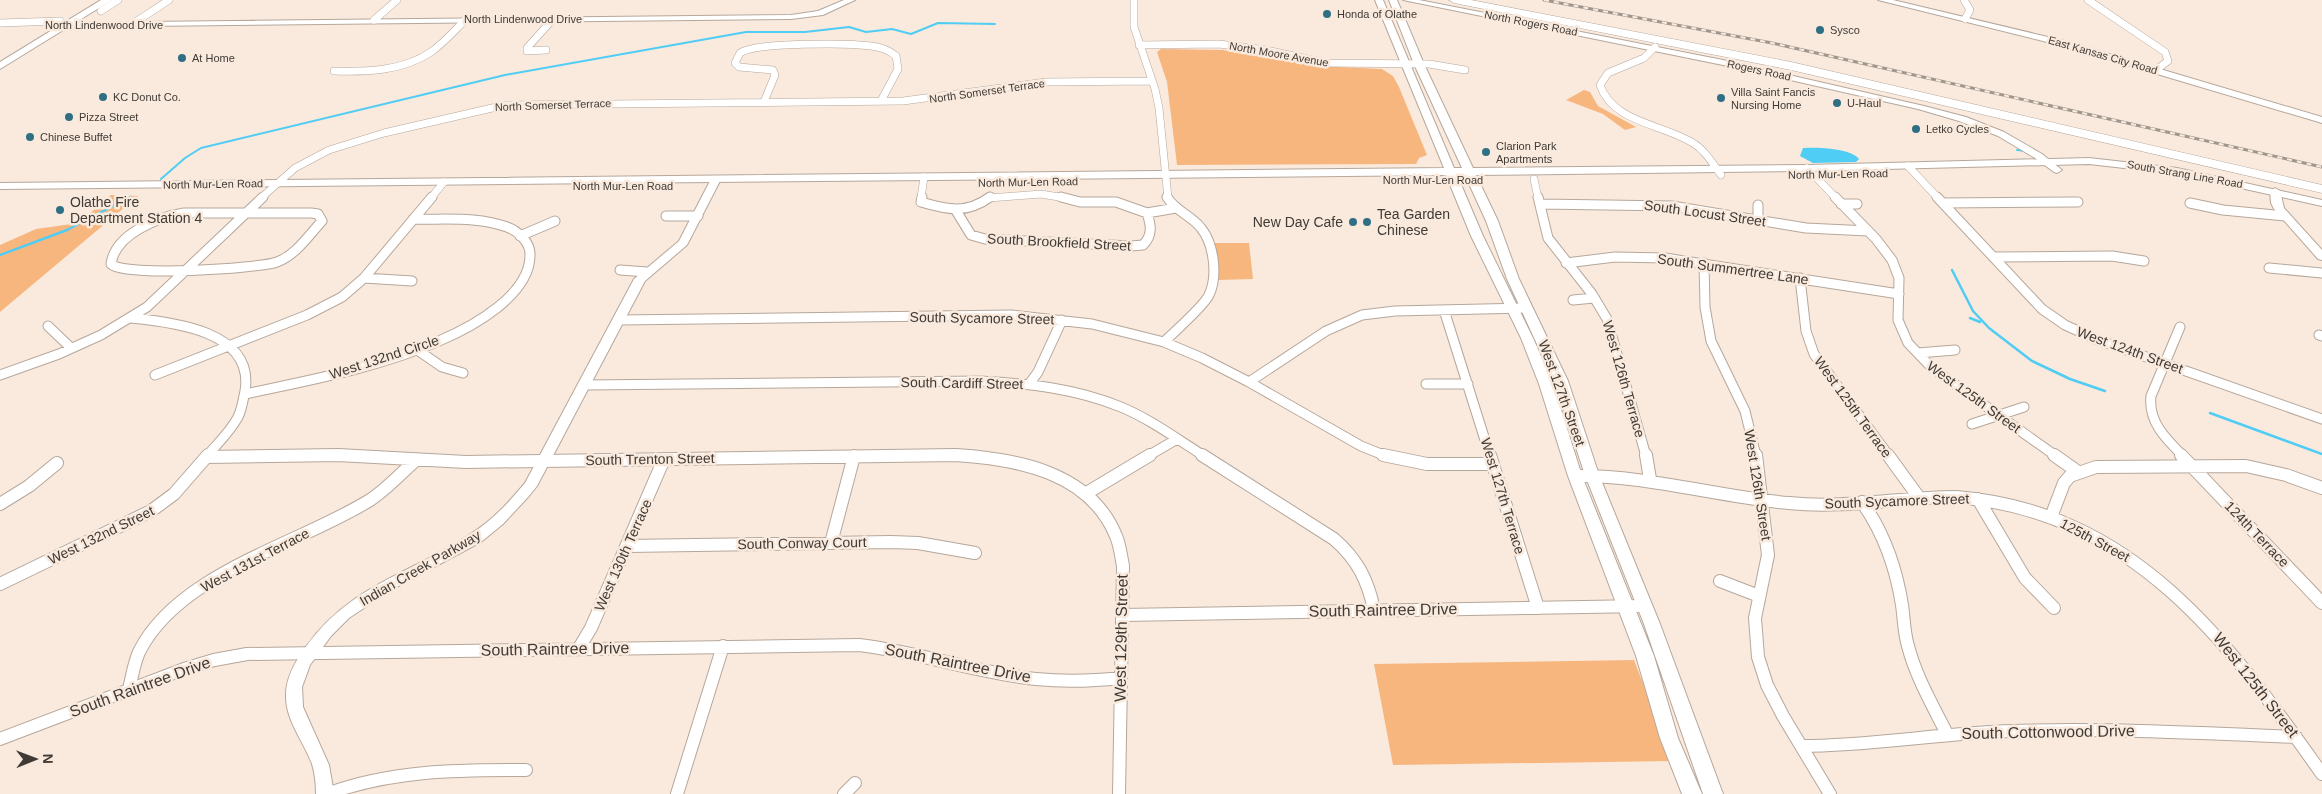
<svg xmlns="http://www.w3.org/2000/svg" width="2322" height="794" viewBox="0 0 2322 794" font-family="Helvetica,sans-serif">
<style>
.green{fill:#f8b67f}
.water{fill:#4fcdf4}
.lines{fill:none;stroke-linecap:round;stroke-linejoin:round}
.stream-far1{stroke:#4fcdf4;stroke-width:2}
.stream{stroke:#4fcdf4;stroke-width:2.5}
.minor-far2-casing{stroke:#b6a79b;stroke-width:8}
.minor-far1-casing{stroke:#b6a79b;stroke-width:11}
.minor-casing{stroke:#b6a79b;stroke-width:14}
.tertiary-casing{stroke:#b6a79b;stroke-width:2}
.secondary-casing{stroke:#b6a79b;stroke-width:2}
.primary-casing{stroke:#b6a79b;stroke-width:2}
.motorway-casing{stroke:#b6a79b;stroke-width:1}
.minor-far2{stroke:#fff;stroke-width:7}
.minor-far1{stroke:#fff;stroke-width:9}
.minor{stroke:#fff;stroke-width:12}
.tertiary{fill:#fff;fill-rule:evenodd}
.secondary{fill:#fff;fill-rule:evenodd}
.primary{fill:#fff;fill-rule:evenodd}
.motorway{fill:#fff;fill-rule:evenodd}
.rail-casing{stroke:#a1968d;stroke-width:3}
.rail{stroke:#f9eadd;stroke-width:2;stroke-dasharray:5;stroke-linecap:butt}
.poi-dot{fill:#2f6f83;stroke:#f9eadd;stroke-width:2}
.labels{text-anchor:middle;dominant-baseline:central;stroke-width:5;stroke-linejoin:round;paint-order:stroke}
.far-poi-label{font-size:11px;fill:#403a35;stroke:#f9eadd;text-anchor:start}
.far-street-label{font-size:11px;fill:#403a35;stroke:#f9eadd}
.poi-label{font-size:14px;fill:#403a35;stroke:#f9eadd;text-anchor:start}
.street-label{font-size:14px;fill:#403a35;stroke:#f9eadd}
.near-street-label{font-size:16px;fill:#403a35;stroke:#f9eadd}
</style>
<rect width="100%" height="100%" fill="#f9eadd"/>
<path class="green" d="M1161 49 1223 50 1317 66 1382 69 1393 76 1399 87 1427 155 1419 158 1416 164H1412L1177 165 1167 82 1157 52Z
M1584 90 1590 92 1598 106 1636 127 1625 130 1603 114 1566 100Z
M111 195 138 196 0 312V245L36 229 79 223Z
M1214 243H1249L1253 279 1218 280Z
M1634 660 1673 761 1393 765 1374 664Z"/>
<path class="water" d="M1803 148C1816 147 1851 148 1859 159L1856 162 1813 163 1800 156Z"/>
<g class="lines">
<path class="stream-far1" d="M2017 150 2026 151
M161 179 185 158 201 148 505 75 746 32H805L849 27 866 32 892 29 911 34 938 23 995 24"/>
<path class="stream" d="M0 255 67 230 130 197
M1952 270 1973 311 1989 328 2032 361 2070 379 2105 391
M1970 318 1980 322
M2210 413 2322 454"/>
<defs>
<path id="minor-far2" d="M1134 0V27L1155 89 1159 108 1168 198
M1964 0 1970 10 1965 19
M2088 0 2165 52 2168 61 2156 70
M101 11 118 0
M374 20 397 0
M137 21 169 0
M0 23 60 21
M1139 45 1219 44 1266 50 1327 63 1429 64 1465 70
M1655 47 1644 58 1608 73 1600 85C1613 123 1663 124 1693 143 1705 150 1713 164 1721 175
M546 50 527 51V48L553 19
M334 71C367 72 403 71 431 52 444 43 454 31 465 20
M764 102 775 75 773 70 739 67 735 63 740 53C755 42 850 43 871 46 880 47 889 50 896 56L898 69 881 101
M1908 166 1938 198
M1807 168 1836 198
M1534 179 1538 198
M261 198 295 168 329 150 384 133 505 105 903 101 1046 82 1152 81
M431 198 444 182
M921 198 924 177
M989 198 1041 194 1065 198"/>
<path id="minor-far1" d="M922 197 921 202C948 210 967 214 990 197
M1061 197 1080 202H1116L1147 213 1176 208
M1538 197 1548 238 1592 294 1607 319 1646 456
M1835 197 1876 239 1892 260 1899 278 1898 320 1908 343 1932 368 2056 456
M1937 197 2042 309 2065 325 2098 340 2322 419
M1943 203 2078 202
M2190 203 2223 210 2285 216
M1541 204 1672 206 1806 228 1868 231
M1841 204H1857
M1758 205V219
M955 209 971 235 985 239 1131 246 1143 245C1153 235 1151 225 1147 213
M184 213H311L318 214 322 221C309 235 296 255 277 262 257 269 124 277 111 264 115 234 158 217 184 213Z
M666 216H698
M520 236 555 221
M1993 257 2112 256 2144 261
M1566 263 1615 257 1665 258 1899 294
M1704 263 1705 307 1711 341 1745 411 1756 456
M2269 268 2322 273
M620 270 647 272
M364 278 412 281
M1800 278 1806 331 1814 354 1889 456
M1573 300 1594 298
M1444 310 1490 456
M131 318C173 322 255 331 245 391 243 400 242 409 238 417 230 432 217 444 207 456
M619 320 1012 315 1092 324 1164 342 1202 358 1249 382 1361 446 1386 456
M48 326 71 348
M2180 327 2151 396C2148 422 2166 439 2183 456
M2319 335 2322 336
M1164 342C1175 331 1204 306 1209 295 1218 276 1214 244 1201 228 1191 215 1175 211 1167 197
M416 349 442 367 463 373
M1918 353 1955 350
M0 375 59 354 101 335 147 307 263 197
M155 375 307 315 342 297 364 278 432 197
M1249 382 1326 331 1362 315 1395 311 1527 308
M1030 383 1038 372 1062 320
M1426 384H1468
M585 385 981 381C1031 384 1074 388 1121 407 1150 419 1177 439 1204 456
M245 394C310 380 377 368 439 341 472 327 531 295 530 254 530 242 518 231 507 227 478 216 444 220 413 219
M1972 424 2024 407
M256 456H361
M869 456H975
M1148 456 1177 439"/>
<path id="minor" d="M1202 455 1334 539C1357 559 1368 580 1374 610
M1383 455 1427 464H1493
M1490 455 1538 608
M1646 455 1650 479
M1756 455 1768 555 1755 618 1758 657 1767 685 1783 716 1830 794
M1888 455 1920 499
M2054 455 2078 472
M2181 455 2322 603
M206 457 338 455 466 462 956 455C1017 459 1090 472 1116 536 1120 545 1121 556 1123 566L1119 794
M1575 476C1648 475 1717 497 1789 503 1845 509 1901 497 1956 497 2133 511 2228 641 2322 774
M1085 494 1150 455
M1978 499 2025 578 2054 608
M1862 502C1884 533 1896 567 1902 605 1904 619 1904 633 1908 646 1916 677 1933 706 1947 734
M0 504 29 486 57 463
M2051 517 2064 483 2070 476 2096 467 2246 466 2286 475 2322 488
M831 543 854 456
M627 546 891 542 918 543 975 553
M1720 581 1759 596
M0 584 151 511 174 494 208 455
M1122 615 1644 606
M579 648 591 628 664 459
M129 689C132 677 134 663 139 652 178 573 300 544 370 500 387 489 401 473 416 460
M0 739 184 669 214 660 247 654 859 645C919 652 977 673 1036 679 1065 682 1093 681 1121 678
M1801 746C1871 746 1942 733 2012 731 2107 728 2202 733 2296 737
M327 794C392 770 457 770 526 770
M677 794 723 646
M844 794 855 783"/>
<path id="tertiary" d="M844 0H855L823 15 791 19 53 27 49 25 53 23 791 15 818 11Z
M1403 0H1419L1728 61 1924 106 1966 117 2004 132 2042 154 2062 170 2057 173 2054 172 2035 158 1998 136 1959 121 1918 109 1728 66Z
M716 176 721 179 687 245 645 281 537 486 529 496 503 524 481 542 391 590 349 618 331 636 310 665 302 687 303 707 329 765 334 794H316C316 784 315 774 312 764 304 742 286 721 286 697 285 679 295 662 305 648 352 583 410 575 472 533 493 520 509 502 525 483L634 279 679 241 711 179Z
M2275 188 2280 191 2284 208 2322 250V260L2318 259 2274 209 2271 203 2270 191Z"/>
<path id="secondary" d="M1375 0H1383L1454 168H1462L1414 64 1389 0H1397L1424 64 1473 168 1807 165 2089 158 2177 168 2322 200V206L2177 174 2089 164 1807 171 1476 175 1498 221 1519 279 1568 381 1599 475 1660 624 1723 794H1703L1644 624 1585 475 1554 381 1507 279 1486 221 1465 175H1457L1483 236 1533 338 1553 384 1582 476 1654 656 1678 738 1702 794H1682L1660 738 1636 656 1568 476 1539 384 1521 338 1471 236 1446 175 0 189V183L1444 168Z
M1878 0H1893L2069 42 2322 117V123L2063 46Z"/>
<path id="primary" d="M101 0H112L0 69V62Z"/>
<path id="motorway" d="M1449 0H1471L1791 62 2322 185V193L1791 70 1454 3Z"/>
</defs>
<use href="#minor-far2" class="minor-far2-casing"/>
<use href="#minor-far1" class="minor-far1-casing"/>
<use href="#minor" class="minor-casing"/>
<use href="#tertiary" class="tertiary-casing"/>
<use href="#secondary" class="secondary-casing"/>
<use href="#primary" class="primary-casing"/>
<use href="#motorway" class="motorway-casing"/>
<use href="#minor-far2" class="minor-far2"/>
<use href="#minor-far1" class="minor-far1"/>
<use href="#minor" class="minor"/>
<use href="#tertiary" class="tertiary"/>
<use href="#secondary" class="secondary"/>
<use href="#primary" class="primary"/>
<use href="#motorway" class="motorway"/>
<defs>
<path id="rail" d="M1544 0 1772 43 2322 167"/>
</defs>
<use href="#rail" class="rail-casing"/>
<use href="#rail" class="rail"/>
</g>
<g class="poi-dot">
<circle cx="1327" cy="14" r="5"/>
<circle cx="1820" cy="30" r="5"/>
<circle cx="182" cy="58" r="5"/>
<circle cx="103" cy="97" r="5"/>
<circle cx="1721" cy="98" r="5"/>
<circle cx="1837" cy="103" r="5"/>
<circle cx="69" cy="117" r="5"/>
<circle cx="1916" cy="129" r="5"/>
<circle cx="30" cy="137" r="5"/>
<circle cx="1486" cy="152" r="5"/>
<circle cx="60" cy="210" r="5"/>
<circle cx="1353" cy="222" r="5"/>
<circle cx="1367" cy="222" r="5"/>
</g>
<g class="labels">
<g class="far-poi-label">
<text x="1337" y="14">Honda of Olathe</text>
<text x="1830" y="30">Sysco</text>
<text x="192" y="58">At Home</text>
<text x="1731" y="92">Villa Saint Fancis<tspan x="1731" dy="13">Nursing Home</tspan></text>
<text x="113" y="97">KC Donut Co.</text>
<text x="1847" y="103">U-Haul</text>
<text x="79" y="117">Pizza Street</text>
<text x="1926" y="129">Letko Cycles</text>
<text x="40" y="137">Chinese Buffet</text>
<text x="1496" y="146">Clarion Park<tspan x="1496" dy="13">Apartments</tspan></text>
</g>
<g class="far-street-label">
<text x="523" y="19">North Lindenwood Drive</text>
<text transform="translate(1531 23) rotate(11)">North Rogers Road</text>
<text x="104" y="25">North Lindenwood Drive</text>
<text transform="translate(1279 54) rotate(10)">North Moore Avenue</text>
<text transform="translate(2103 55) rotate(16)">East Kansas City Road</text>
<text transform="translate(1759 70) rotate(12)">Rogers Road</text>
<text transform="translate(987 91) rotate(-8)">North Somerset Terrace</text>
<text transform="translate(553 105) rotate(-2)">North Somerset Terrace</text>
<text transform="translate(1838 174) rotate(-1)">North Mur-Len Road</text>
<text transform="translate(2185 174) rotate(10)">South Strang Line Road</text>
<text x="1433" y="180">North Mur-Len Road</text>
<text transform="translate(1028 182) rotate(-1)">North Mur-Len Road</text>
<text transform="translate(213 184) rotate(-1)">North Mur-Len Road</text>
<text x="623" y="186">North Mur-Len Road</text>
</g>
<g class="poi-label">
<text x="70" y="202">Olathe Fire<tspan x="70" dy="16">Department Station 4</tspan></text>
<text x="1377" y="214">Tea Garden<tspan x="1377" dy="16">Chinese</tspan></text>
<text x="1343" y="222" text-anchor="end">New Day Cafe</text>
</g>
<g class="street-label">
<text transform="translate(1705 213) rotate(8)">South Locust Street</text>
<text transform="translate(1059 242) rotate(3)">South Brookfield Street</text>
<text transform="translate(1733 269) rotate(8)">South Summertree Lane</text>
<text transform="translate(982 318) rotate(1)">South Sycamore Street</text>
<text transform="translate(2130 350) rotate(20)">West 124th Street</text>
<text transform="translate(384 357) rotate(-18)">West 132nd Circle</text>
<text transform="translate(1624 379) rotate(74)">West 126th Terrace</text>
<text transform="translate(962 383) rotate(1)">South Cardiff Street</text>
<text transform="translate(1562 393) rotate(70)">West 127th Street</text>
<text transform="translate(1974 397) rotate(36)">West 125th Street</text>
<text transform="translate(1853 407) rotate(54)">West 125th Terrace</text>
<text transform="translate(650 459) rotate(-1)">South Trenton Street</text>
<text transform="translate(1758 485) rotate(81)">West 126th Street</text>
<text transform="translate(1503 496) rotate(73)">West 127th Terrace</text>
<text transform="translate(1897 501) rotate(-2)">South Sycamore Street</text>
<text transform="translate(2257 534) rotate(46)">124th Terrace</text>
<text transform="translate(101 535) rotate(-26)">West 132nd Street</text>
<text transform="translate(2095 540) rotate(28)">125th Street</text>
<text transform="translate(802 543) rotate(-1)">South Conway Court</text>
<text transform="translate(623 555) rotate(-66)">West 130th Terrace</text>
<text transform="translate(255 560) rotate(-28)">West 131st Terrace</text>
<text transform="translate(420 568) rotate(-30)">Indian Creek Parkway</text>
</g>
<g class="near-street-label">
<text transform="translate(1383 610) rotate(-1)">South Raintree Drive</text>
<text transform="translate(1121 638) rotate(-89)">West 129th Street</text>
<text transform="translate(555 649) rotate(-1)">South Raintree Drive</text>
<text transform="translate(958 663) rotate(11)">South Raintree Drive</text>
<text transform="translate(2256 685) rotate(52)">West 125th Street</text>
<text transform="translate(140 687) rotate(-20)">South Raintree Drive</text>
<text transform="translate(2048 732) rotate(-1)">South Cottonwood Drive</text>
</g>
</g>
<g transform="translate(35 759) rotate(89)" stroke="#f9eadd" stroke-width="4" paint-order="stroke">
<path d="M0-4L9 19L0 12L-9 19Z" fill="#403a35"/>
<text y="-8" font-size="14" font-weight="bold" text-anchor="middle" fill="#403a35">N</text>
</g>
</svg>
